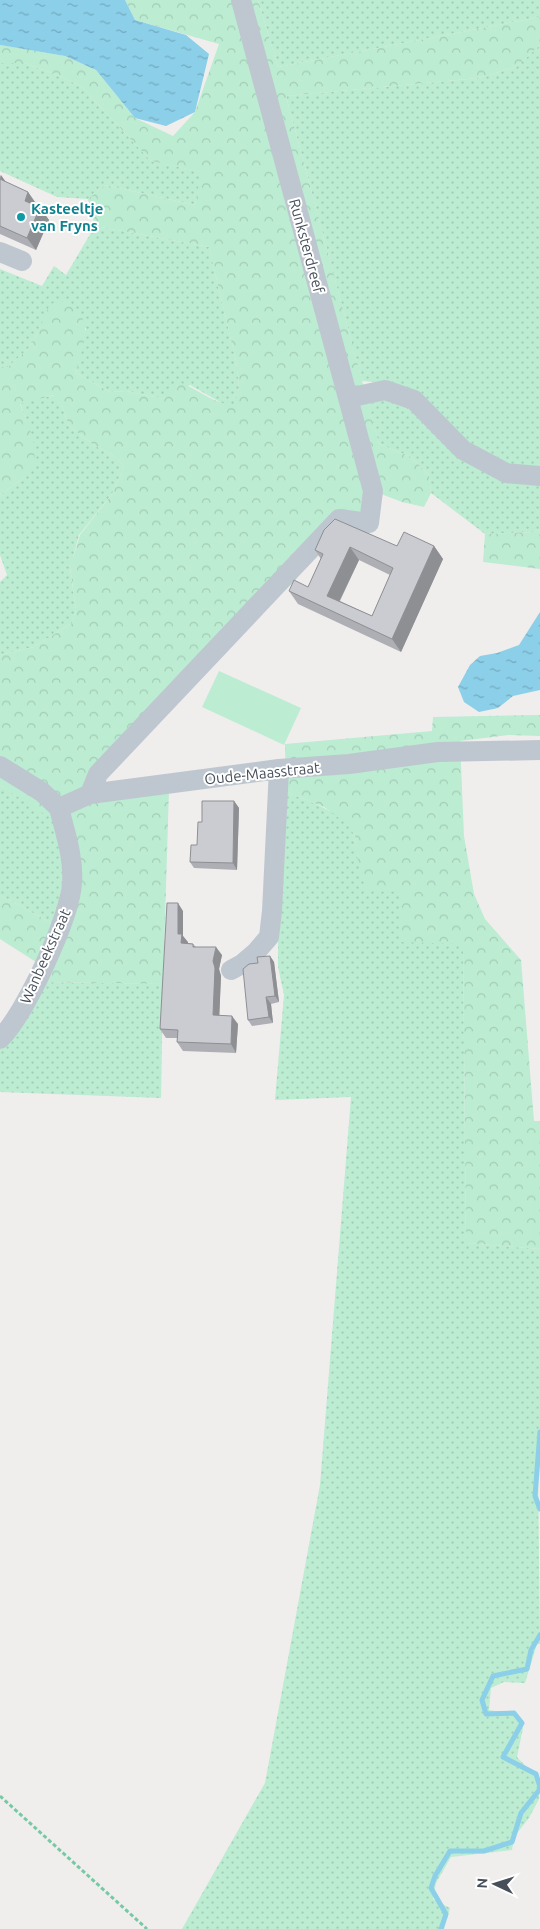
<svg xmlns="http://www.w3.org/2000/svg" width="540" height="1929" viewBox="0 0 540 1929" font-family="Ubuntu,sans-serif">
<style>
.grass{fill:url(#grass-dots)}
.forest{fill:url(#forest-crowns)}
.garden{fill:#bcecd2}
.water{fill:url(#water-ripples)}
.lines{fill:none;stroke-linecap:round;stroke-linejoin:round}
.stream{stroke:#8bcfe8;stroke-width:5}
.path{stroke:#76c9a5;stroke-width:3;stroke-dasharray:4 2.5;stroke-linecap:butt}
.minor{stroke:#bec7cf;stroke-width:20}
.wall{fill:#aeafb5;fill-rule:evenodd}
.shaded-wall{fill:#8d8f93}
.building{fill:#caccd2;stroke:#8d8f93;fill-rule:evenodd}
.culture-dot{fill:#0f9aa8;stroke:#fff;stroke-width:2}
.labels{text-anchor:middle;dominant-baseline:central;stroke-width:4;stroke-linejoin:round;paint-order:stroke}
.culture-label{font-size:15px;font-weight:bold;fill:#0d838f;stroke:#fff;text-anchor:start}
.street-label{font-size:15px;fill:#464f5a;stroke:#fff}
</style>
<defs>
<pattern id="grass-dots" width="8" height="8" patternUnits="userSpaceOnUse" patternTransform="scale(1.25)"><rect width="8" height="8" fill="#bcecd2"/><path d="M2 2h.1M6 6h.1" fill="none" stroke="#a3ccb7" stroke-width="1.8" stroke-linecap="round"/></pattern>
<pattern id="forest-crowns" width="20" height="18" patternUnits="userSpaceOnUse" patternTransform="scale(1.25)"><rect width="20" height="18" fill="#bcecd2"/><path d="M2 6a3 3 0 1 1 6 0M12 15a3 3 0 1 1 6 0" fill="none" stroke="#a3ccb7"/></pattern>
<pattern id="water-ripples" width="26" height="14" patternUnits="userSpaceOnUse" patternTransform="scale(1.25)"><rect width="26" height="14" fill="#8bcfe8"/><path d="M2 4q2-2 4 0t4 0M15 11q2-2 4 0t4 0" fill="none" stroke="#73aabf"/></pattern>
</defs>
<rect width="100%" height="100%" fill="#f0eded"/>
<path class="grass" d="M258 0H540V17L278 67Z
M540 45V468L506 465 476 451 397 384 362 381 286 96 479 78 516 67Z
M0 63H24L63 77 83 88 151 161 202 172 195 205 105 185 88 199 57 197 0 171Z
M95 226 209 247 236 361 239 387 236 405H225L190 385 165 399 126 391 110 392 76 373 86 328 38 332 28 349 8 367H0V269L42 286 54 266 66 275Z
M365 393 391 395 433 427 540 480V530L533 532 485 534 431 493 429 475 411 457 379 444Z
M55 395 62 406 69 426 94 445 117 458 124 467 112 494 79 535 70 568 76 610 72 623 34 647 0 655V582L7 575 0 555V495L24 477 32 438 20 403Z
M0 785 47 815 55 805 65 868 55 925 0 895Z
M286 792C306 800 349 814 355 837 357 845 357 853 358 861L400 892 463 944 466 1243 540 1249V1455L538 1467 540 1644H537L525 1683 504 1682 491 1688 489 1710 517 1715 523 1728 517 1757 534 1775 540 1779 539 1799 529 1818 514 1837 512 1850 451 1857 436 1883 433 1899 450 1908 444 1929H182L265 1783 320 1485 351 1097 275 1100 284 995 278 967V929Z
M42 982 163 984 161 1098 0 1092V1049L8 1041Z"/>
<path class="forest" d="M125 0H258L278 67 540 17V45L516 67 479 78 286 96 379 444 411 457 429 475 431 493 424 507 402 502 381 494 359 513 98 785 169 789 163 984 42 982 75 912 63 796 47 816 0 785V655L34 647 72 623 76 610 70 567 80 535 112 494 124 467 117 458 94 445 69 426 62 406 54 395 20 404 33 438 35 462 24 477 0 495V367H8L28 349 38 332 50 304 64 301C98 321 83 341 76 373L110 392 126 391 165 399 176 381C196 387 214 405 235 405L239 387 236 361 209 247 95 226 88 199 105 185 195 205 201 172 151 161 83 88 63 77 24 63H0V45L65 56 96 70 135 118 173 136 195 112 219 44 135 20Z
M540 530V569L483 562 485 534 533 532Z
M540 715V736L509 735 460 741 464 836 474 894 485 919 521 960 534 1121H540V1249L466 1243 463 944 401 942 400 892 366 891 358 861 355 836 347 824 324 807 286 792 285 744 432 731 433 717Z
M0 895 55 925 36 962 0 939Z"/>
<path class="garden" d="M219 671 301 708 284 745 202 707Z"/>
<path class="water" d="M0 0H125L135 20 186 35 209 54 195 112 166 126 135 118 96 70 65 56 0 45Z
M540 612V690L513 696 498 708 479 712 464 702 458 687 470 665 480 656 497 653 519 645Z"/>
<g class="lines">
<path class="stream" d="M540 1432 535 1496 540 1509
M540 1635 531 1650 527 1669 493 1676 482 1700 486 1714 514 1713 522 1723 503 1757 536 1774 540 1787
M441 1929 446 1914 431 1888 435 1876 450 1851H484L512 1842 521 1813 540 1789"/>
<path class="path" d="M0 1796 147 1929"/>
<path class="minor" d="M0 252 22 261
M348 398 385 390 414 400 463 450 506 473 540 476
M0 766 42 792 59 808
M90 794 98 774 339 519 369 523 373 491 241 0
M59 808 90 794 279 769 349 764 438 752 540 750
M231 970 242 964 256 952 269 937 272 911 279 769
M0 1039C25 1014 70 918 72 883 74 858 65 832 59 808"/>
</g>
<path class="wall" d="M0 175 6 182 28 192 37 205V206L49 220 36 250 0 234Z
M324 530 397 546H434L443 559 401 652 298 604 289 591 308 587 321 559 315 550ZM359 560 390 575 372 616 340 601Z
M234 801 239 808 237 870 194 868 190 862 197 845 202 822Z
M183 911V936L188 943 193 944 196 947 222 955 219 969 221 976 219 1016 238 1024 236 1053 183 1051 177 1042V1038H166L160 1029Z
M270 956 274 962 279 1002 271 1004 273 1023 252 1026 248 1020 258 963Z"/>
<path class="shaded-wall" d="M1 175 10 188 0 180Z
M28 192 37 205 34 213 25 201Z
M40 207 49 220 36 250 27 238Z
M434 546 443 559 401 652 392 639Z
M350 547 359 560 336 608 327 596Z
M234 801 239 808 237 870 233 863Z
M178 903 183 911V936L188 942 187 951 181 943 178 934Z
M216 947 222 955 219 969 221 976 219 1024 213 1015V961Z
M270 956 274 962 279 1002 275 996Z
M266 997 271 1004 273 1023 269 1017Z
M232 1016 238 1024 236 1053 231 1044Z"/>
<path class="building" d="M0 179 28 192 25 201 40 207 27 238 0 226Z
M335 519 397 546 404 532 434 546 392 639 289 591 294 580 308 587 323 554 315 550 324 530ZM350 547 393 568 372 616 327 596Z
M202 801H234L233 863 190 862 191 845H197L198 822H202Z
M167 903H178V934H182L181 943 193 944V947H216L213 961 215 968 213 1015 232 1016 231 1044 177 1042 178 1030 160 1029Z
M270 956 275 996 266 997 269 1017 248 1020 243 969 249 964 258 963 257 957Z"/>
<circle class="culture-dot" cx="21" cy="217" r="5"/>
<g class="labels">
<g class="culture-label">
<text x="31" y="208">Kasteeltje<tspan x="31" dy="17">van Fryns</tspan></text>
</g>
<g class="street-label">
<text transform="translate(307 246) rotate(75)">Runksterdreef</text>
<text transform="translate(262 773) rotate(-6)">Oude-Maasstraat</text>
<text transform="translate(45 956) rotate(-66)">Wanbeekstraat</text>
</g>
</g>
<g transform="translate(495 1884) rotate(274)" stroke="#ffffff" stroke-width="4" paint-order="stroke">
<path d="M0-4L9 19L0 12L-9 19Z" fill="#464f5a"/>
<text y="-8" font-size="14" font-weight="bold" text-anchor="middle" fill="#464f5a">N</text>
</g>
</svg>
